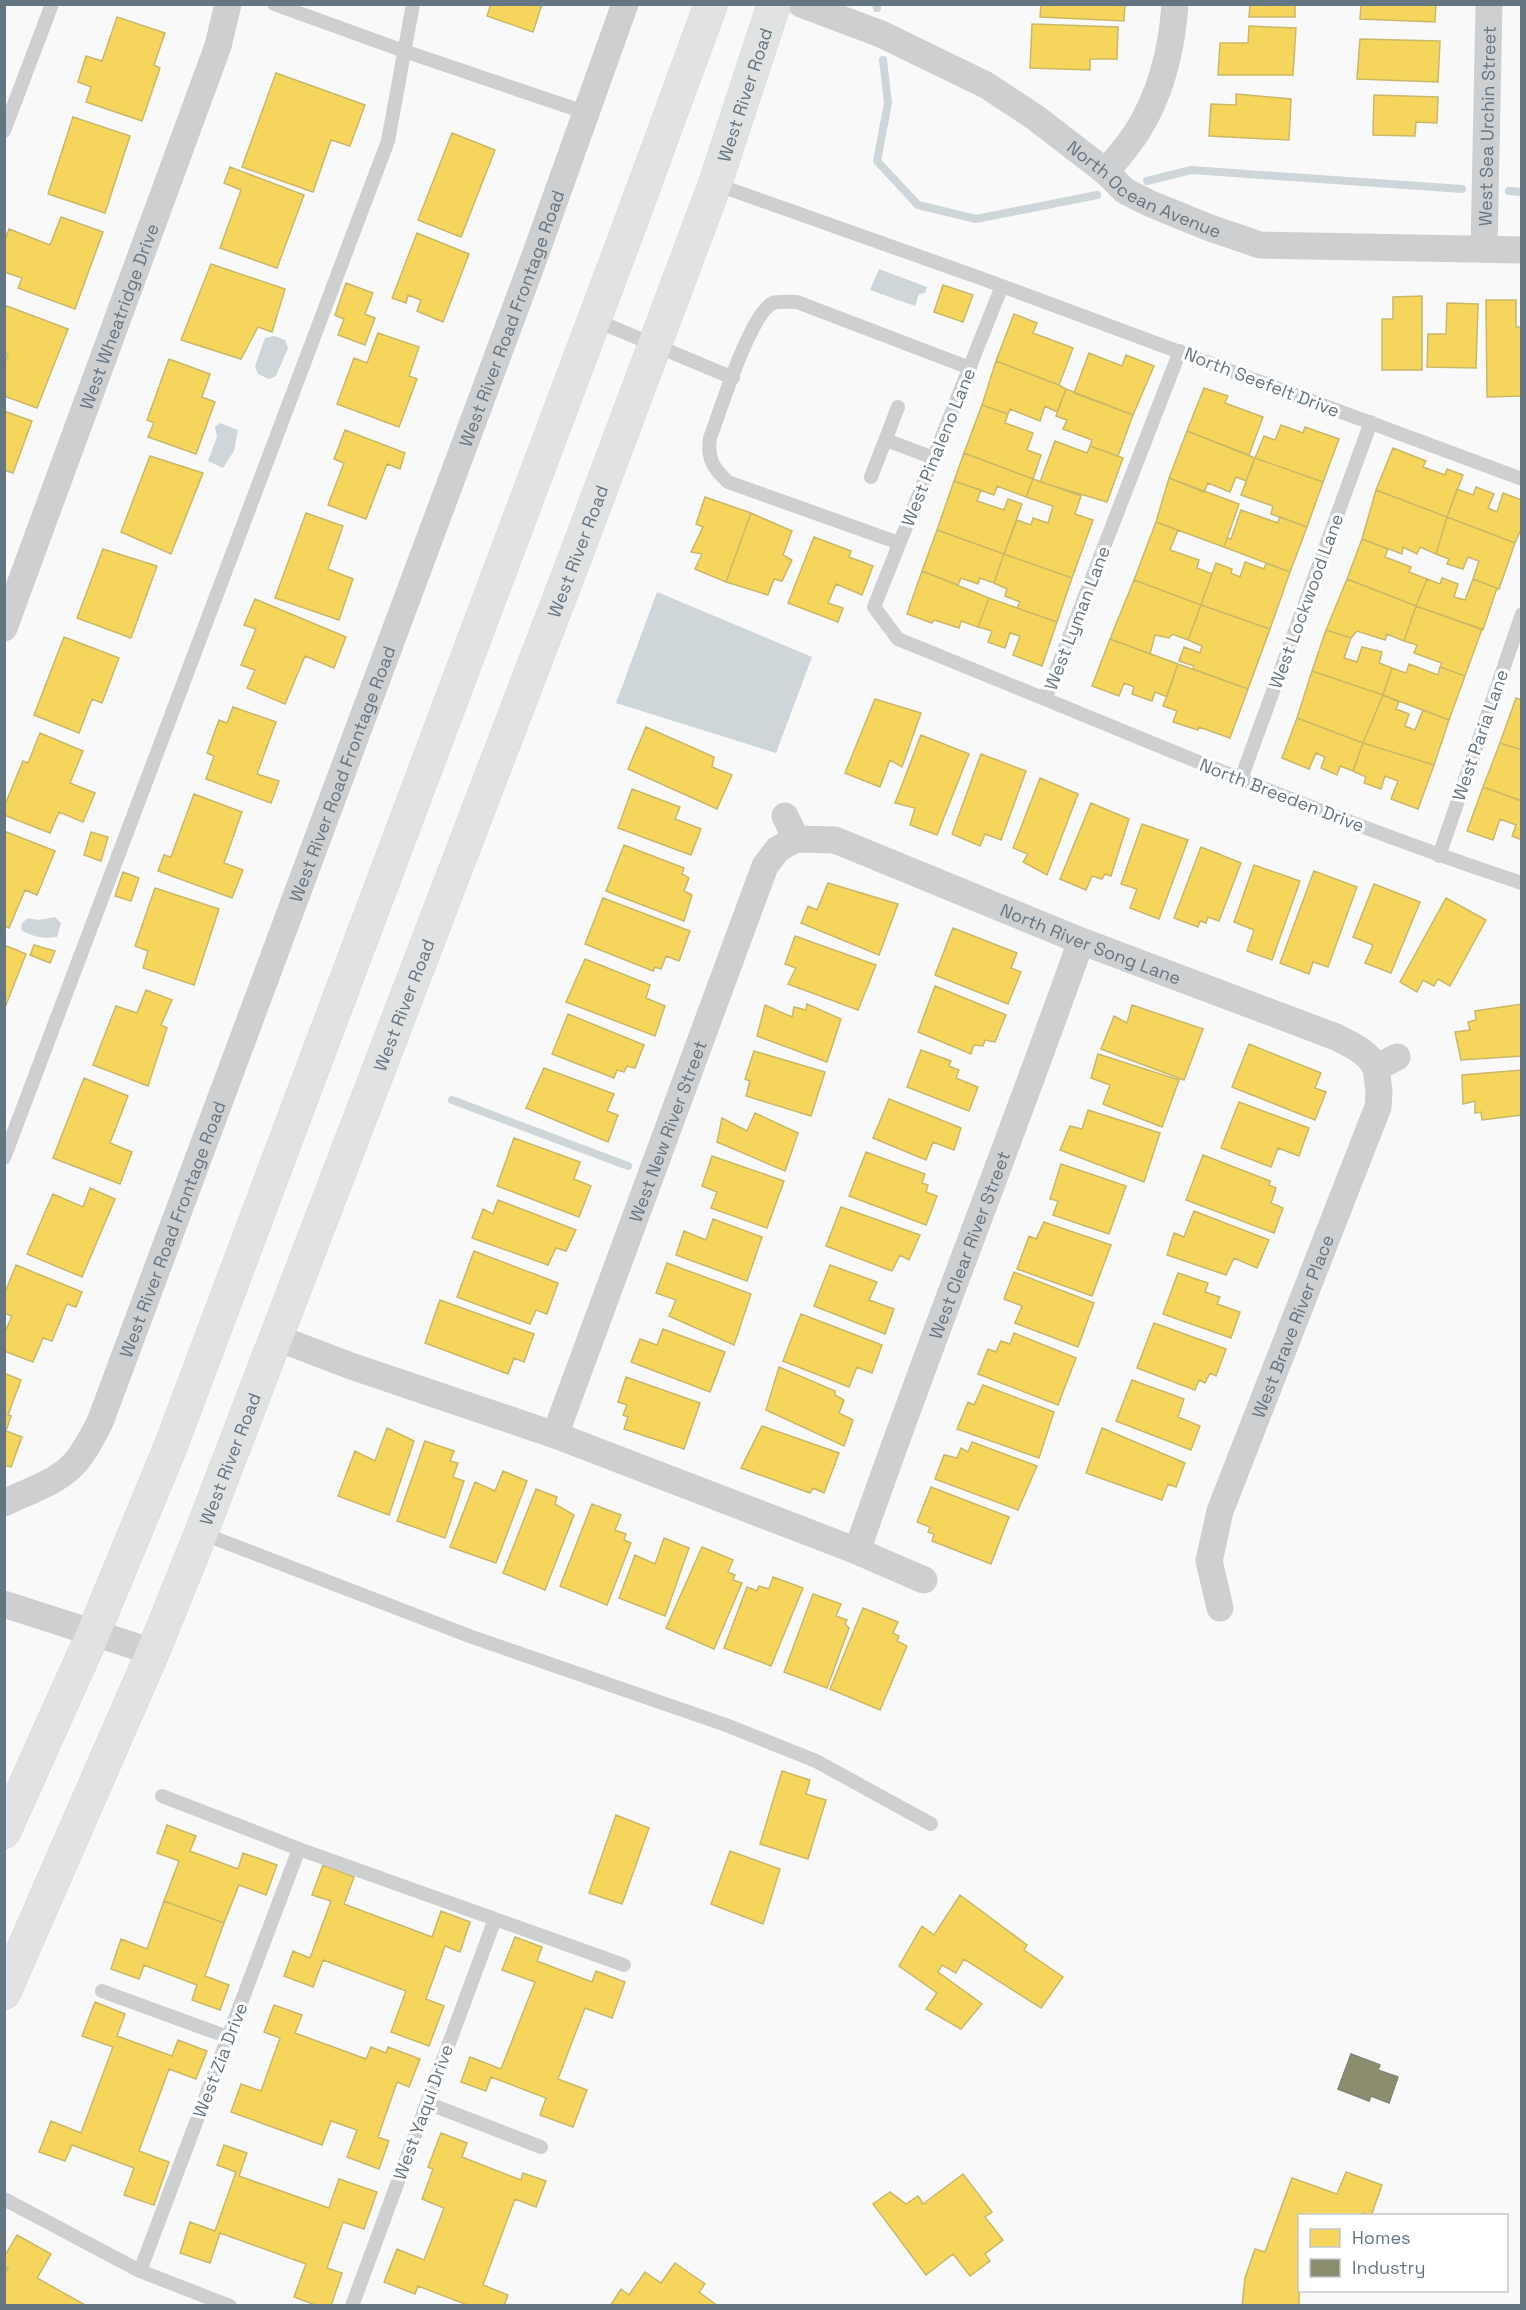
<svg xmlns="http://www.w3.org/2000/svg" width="1526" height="2310" viewBox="0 0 1526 2310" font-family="'Space Grotesk',sans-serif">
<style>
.water{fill:#ced6d9}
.homes{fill:#f6d55c;stroke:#cab868;stroke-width:1.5}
.industry{fill:#8c8c6e;stroke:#808574;stroke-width:1.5}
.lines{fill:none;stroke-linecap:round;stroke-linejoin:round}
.stream{stroke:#ced6d9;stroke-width:8}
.primary-casing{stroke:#d5d6d7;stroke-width:34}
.service{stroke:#cecfd0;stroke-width:14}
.minor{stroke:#cecfd0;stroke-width:27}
.primary{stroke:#e1e2e2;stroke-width:33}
.labels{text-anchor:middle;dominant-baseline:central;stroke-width:6;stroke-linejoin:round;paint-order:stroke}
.street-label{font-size:18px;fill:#657683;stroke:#fff}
</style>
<rect width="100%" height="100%" fill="#f9f9f9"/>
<path class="water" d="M879 269 927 287 925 293 919 294 915 306 870 290Z
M274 336 285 340 288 348 276 376 269 379 258 374 255 366 265 338Z
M220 423 238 430 234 451 223 468 208 461 217 437 215 427Z
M657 592 812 657 776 753 616 703Z
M55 917 61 923 57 937C43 939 33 937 21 930L22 923 28 918 38 920Z"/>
<path class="homes" d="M491 4H542L533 32 487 16Z
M1041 4H1125L1124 21 1040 17Z
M1250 4H1295V17H1249Z
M1361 4H1436L1435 22 1360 19Z
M117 17 165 33 154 65 160 68 142 121 86 102 91 87 78 82 86 56 102 61Z
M1032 24 1118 27 1117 59H1090V70L1030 68Z
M1249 26 1296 28 1293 75H1218L1220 43H1248Z
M1360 39 1440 41 1438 82 1357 79Z
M276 73 365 105 350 146 331 140 313 192 242 167Z
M1236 94 1291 99 1289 140 1209 136 1211 104 1236 105Z
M1374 95 1438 97 1437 123 1416 122 1415 136 1373 135Z
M73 117 130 136 105 213 48 194Z
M452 133 495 150 461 237 418 220Z
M230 167 304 195 277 268 220 248 241 190 224 183Z
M61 217 103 232 75 309 18 288 22 278 4 272V242L9 229 50 245Z
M417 233 469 254 443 322 417 311 421 300 408 295 406 303 392 298Z
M211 264 285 289 272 332 258 327 241 359 181 340Z
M346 283 373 293 365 314 375 318 365 345 338 335 344 319 335 315Z
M943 285 973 295 963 322 934 312Z
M1422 296V370H1382V319H1393V297Z
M1486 300H1516V327H1522V396L1487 397Z
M1447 303 1478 304 1476 368 1427 367 1428 334H1446Z
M4 305 68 329 37 408 4 396V365L8 354 4 353Z
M1014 314 1037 323 1033 333 1073 348 1059 385 996 361Z
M378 333 419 347 409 376 417 379 399 427 337 404 354 358 367 363Z
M1089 353 1122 366 1126 355 1154 366 1133 415 1074 393Z
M169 359 210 374 202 397 215 402 196 454 148 437 154 423 147 420Z
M996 361 1059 385 1066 389 1057 412 1045 406 1040 421 1010 409 1008 414 982 405Z
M1204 388 1228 396 1225 403 1263 417 1249 455 1187 431Z
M1066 389 1133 415 1118 456 1090 446 1092 440 1063 429 1067 420 1056 416Z
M982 405 1008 414 1005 423 1033 433 1027 450 1041 455 1033 479 964 453Z
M4 411 32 421 13 473 4 470Z
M1281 425 1303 433 1305 427 1339 439 1323 482 1255 458 1264 436 1275 440Z
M345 430 405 453 400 469 387 464 366 519 328 505 344 463 334 459Z
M1187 431 1255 458 1246 481 1236 477 1230 492 1208 483 1204 492 1169 478Z
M1055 441 1087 453 1090 446 1123 458 1107 502 1040 482Z
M1393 448 1426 461 1423 467 1445 475 1447 469 1463 475 1447 517 1376 490Z
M964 453 1033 479 1026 497 997 486 994 495 954 481Z
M150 456 203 473 171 554 121 532Z
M1255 458 1323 482 1307 527 1271 514 1273 506 1241 495Z
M1169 478 1239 504 1224 547 1156 522Z
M1033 479 1081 496 1075 514 1093 520 1072 578 1004 554 1017 520 1031 525 1033 518 1048 523 1053 506 1026 497Z
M954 481 981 490 977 501 1004 510 1008 499 1022 504 1004 554 937 530Z
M1476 487 1494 494 1488 508 1497 512 1503 493 1522 500V527L1515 543 1447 517 1457 489 1473 495Z
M1376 490 1447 517 1436 554 1420 547 1417 554 1403 547 1402 554 1362 539Z
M705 497 751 513 726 582 695 569 702 554 691 552 703 527 696 524Z
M1241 510 1278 523 1280 517 1307 527 1290 572 1224 547 1227 538 1231 539Z
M306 513 343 526 328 569 353 579 339 620 275 598Z
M751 513 792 531 783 555 792 560 782 581 774 579 768 595 726 582Z
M1447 517 1515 543 1499 589 1473 579 1479 561 1468 557 1463 569 1447 564 1449 559 1436 554Z
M1156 522 1178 530 1170 550 1199 560 1197 568 1212 574 1201 605 1134 580Z
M937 530 1004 554 994 583 980 578 978 584 961 578 958 585 922 571Z
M814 537 851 551 849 557 873 566 862 595 836 584 828 603 843 608 838 622 788 603Z
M1362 539 1388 549 1385 557 1411 567 1409 572 1427 579 1416 606 1347 579Z
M103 549 157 566 131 638 77 618Z
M1004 554 1072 578 1057 622 1017 608 1020 602 1005 596 1007 589 994 583Z
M1245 562 1264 569 1266 563 1290 572 1270 629 1201 605 1216 563 1232 569 1231 573 1240 577Z
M922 571 989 598 978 627 961 621 959 628 934 620 932 623 907 614Z
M1442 578 1458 584 1454 597 1465 600 1473 579 1497 588 1483 630 1416 606 1427 579 1440 584Z
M1347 579 1416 606 1404 641 1387 634 1385 640 1357 631 1351 638 1326 630Z
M1134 580 1201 605 1188 640 1172 634 1169 638 1155 635 1150 654 1110 639Z
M989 598 1057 622 1042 666 1013 655 1020 636 1010 633 1005 648 988 642 992 631 978 627Z
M255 599 346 637 334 668 305 656 285 704 247 688 255 670 241 665 256 629 244 625Z
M1201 605 1270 629 1248 689 1193 669 1194 666 1179 661 1184 647 1200 653 1202 646 1188 640Z
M1416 606 1482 629 1465 676 1440 667 1442 663 1414 653 1417 645 1404 641Z
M1326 630 1351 638 1344 658 1357 662 1362 647 1382 652 1379 663 1392 668 1383 695 1312 671Z
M64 637 119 658 102 703 92 699 79 733 34 715Z
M1110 639 1178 664 1167 697 1155 692 1152 701 1132 694 1134 687 1124 683 1119 696 1092 686Z
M1178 664 1248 689 1230 738 1199 727 1198 730 1173 722 1177 711 1163 706Z
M1409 664 1438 675 1440 667 1465 676 1449 720 1383 695 1392 668 1406 673Z
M1312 671 1383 695 1363 743 1297 718Z
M1383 695 1399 702 1396 709 1409 714 1405 726 1415 730 1423 710 1449 720 1434 765 1363 743Z
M1516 698 1522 700V750L1500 743Z
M875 699 921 713 902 767 890 760 880 787 845 773Z
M233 707 276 722 257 774 279 781 271 803 206 779 214 756 207 753 219 720 227 723Z
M1297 718 1363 743 1353 771 1340 766 1337 775 1321 768 1325 757 1316 753 1309 769 1282 758Z
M646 727 714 757 712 767 732 775 717 809 628 769Z
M40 733 83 751 70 783 95 793 83 822 59 812 50 833 4 815V807L23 761 28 763Z
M921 735 969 754 937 835 910 825 915 808 895 803Z
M1363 743 1434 765 1418 809 1391 799 1398 781 1385 776 1381 789 1364 783 1366 777 1353 771Z
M1500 743 1522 750V801L1483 787Z
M981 754 1026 771 1001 840 985 834 980 846 952 834Z
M1040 778 1078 794 1047 875 1023 862 1028 854 1013 848Z
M1483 787 1522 801V840L1512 836 1516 825 1500 819 1493 840 1467 831Z
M632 789 680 807 675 819 701 829 691 855 618 828Z
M194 794 242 812 224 863 243 870 232 898 158 871 164 855 171 857Z
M1091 803 1129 819 1111 876 1105 874 1102 879 1092 876 1086 890 1060 879Z
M1142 824 1188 840 1159 919 1130 908 1137 889 1121 884Z
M4 831 55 851 37 895 25 890 9 928 4 926Z
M91 832 108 837 101 861 84 855Z
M624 845 684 868 682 874 689 878 684 891 692 895 684 921 606 891Z
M1201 847 1241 863 1219 921 1208 917 1206 923 1200 921 1198 927 1174 918Z
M1254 865 1300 881 1272 960 1247 951 1254 930 1234 922Z
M1314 871 1357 887 1328 967 1313 962 1309 974 1280 963Z
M123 872 139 878 131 901 115 896Z
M828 883 898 904 879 955 801 923 808 906 817 910Z
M1374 884 1420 902 1391 973 1365 963 1373 945 1353 937Z
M155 888 219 909 194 985 143 968 148 951 135 946Z
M603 898 690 931 679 961 666 956 661 969 655 967 653 971 585 944Z
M1446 898 1486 920 1450 986 1438 979 1434 986 1423 980 1417 992 1400 982Z
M953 928 1017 953 1011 968 1021 972 1008 1004 935 975Z
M795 936 876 965 858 1010 788 984 796 968 785 964Z
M4 945 26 954 4 1010Z
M34 945 55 951 50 963 30 955Z
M585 959 650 985 646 998 665 1006 655 1036 566 1002Z
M935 986 1006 1015 995 1042 985 1040 983 1046 974 1045 971 1054 918 1032Z
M146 990 172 1000 161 1025 167 1028 148 1086 93 1065 116 1006 137 1013Z
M807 1004 841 1019 827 1062 757 1036 765 1005 792 1017 794 1007 806 1010Z
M1522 1004V1056L1461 1060 1455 1032 1470 1030 1468 1022 1476 1020 1475 1011Z
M1132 1005 1203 1029 1184 1080 1101 1049 1114 1016 1127 1023Z
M568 1014 644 1045 635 1068 627 1066 624 1072 617 1070 614 1078 552 1054Z
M1249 1044 1321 1073 1315 1088 1326 1092 1315 1120 1232 1087Z
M921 1050 951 1061 949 1066 959 1070 956 1078 978 1087 969 1111 907 1087Z
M754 1051 825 1072 811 1116 746 1096 750 1081 745 1079Z
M1098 1054 1179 1080 1162 1127 1103 1104 1110 1085 1091 1078Z
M544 1068 614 1094 607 1111 618 1115 608 1142 526 1108Z
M1522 1070V1115L1482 1120 1481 1112 1475 1113V1101L1463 1104 1462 1075Z
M84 1078 128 1096 110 1143 132 1152 120 1184 53 1158Z
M889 1099 961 1128 954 1150 933 1142 926 1160 873 1138Z
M1239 1102 1309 1128 1299 1156 1278 1148 1271 1167 1221 1148Z
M1088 1110 1160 1133 1144 1182 1060 1150 1070 1126 1082 1129Z
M755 1113 798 1133 785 1171 717 1142 722 1118 747 1131Z
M514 1138 580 1162 574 1179 591 1186 579 1217 497 1186Z
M866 1152 925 1174 922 1183 928 1185 926 1192 937 1196 926 1225 849 1196Z
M1203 1155 1270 1181 1269 1185 1276 1188 1271 1203 1283 1208 1274 1233 1186 1200Z
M712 1156 784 1181 767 1228 711 1208 717 1192 702 1186Z
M1061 1164 1126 1186 1109 1234 1053 1215 1058 1201 1050 1199Z
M90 1188 115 1199 82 1277 27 1254 53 1194 83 1207Z
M498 1200 576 1230 566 1251 556 1248 548 1265 472 1238 483 1209 493 1214Z
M841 1207 920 1235 909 1260 900 1255 892 1271 826 1246Z
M1194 1211 1269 1240 1257 1268 1234 1258 1226 1275 1167 1255 1174 1233 1184 1237Z
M713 1219 762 1237 747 1281 676 1255 684 1231 706 1240Z
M1044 1222 1111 1245 1092 1296 1017 1269 1029 1236 1036 1239Z
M474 1251 558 1283 547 1314 536 1310 530 1324 457 1297Z
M667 1263 751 1294 734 1345 669 1316 676 1300 656 1293Z
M16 1265 82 1292 76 1307 67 1304 52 1341 43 1338 33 1362 4 1351V1334L12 1316 4 1313V1295Z
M830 1265 877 1282 869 1300 894 1309 885 1334 814 1306Z
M1014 1272 1094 1303 1078 1347 1015 1323 1022 1306 1004 1299Z
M1178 1273 1208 1283 1205 1292 1220 1297 1217 1304 1240 1312 1231 1338 1163 1314Z
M440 1300 534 1334 524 1362 514 1358 508 1374 425 1343Z
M801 1314 882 1345 872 1373 857 1367 849 1387 783 1361Z
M1154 1323 1226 1349 1216 1376 1210 1373 1205 1383 1199 1380 1195 1390 1137 1368Z
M663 1329 725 1352 710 1392 631 1362 640 1339 657 1345Z
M1014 1333 1076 1358 1058 1405 978 1374 988 1349 996 1352 1001 1341 1010 1344Z
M779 1367 835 1391V1395L844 1400 839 1413 853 1420 844 1446 766 1410Z
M4 1373 21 1380 8 1415 11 1416 6 1431 22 1437 11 1467 4 1465Z
M626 1377 700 1403 684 1449 624 1429 628 1417 623 1415 627 1405 618 1402Z
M1132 1380 1184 1399 1178 1417 1200 1426 1191 1450 1116 1421Z
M983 1385 1054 1412 1039 1458 957 1429 968 1402 974 1405Z
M762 1426 839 1453 824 1493 813 1488 810 1493 741 1468Z
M387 1428 414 1441 389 1515 338 1496 355 1451 375 1461Z
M1102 1428 1185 1463 1176 1487 1168 1484 1162 1500 1086 1473Z
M425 1441 454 1451 450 1461 458 1463 453 1477 464 1481 445 1538 397 1521Z
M972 1442 1037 1466 1018 1510 935 1479 944 1455 957 1458 961 1448 968 1452Z
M503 1471 527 1481 496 1563 450 1547 475 1482 495 1491Z
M931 1487 1009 1517 991 1564 932 1541 934 1534 928 1532 930 1527 917 1522Z
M536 1489 557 1497 555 1504 574 1515 545 1590 503 1573Z
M592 1504 621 1515 615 1530 626 1534 624 1540 631 1543 607 1605 560 1586Z
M664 1538 689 1548 665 1616 619 1598 635 1555 655 1564Z
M702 1547 733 1560 728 1572 735 1575 733 1580 742 1583 714 1649 666 1628Z
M773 1577 803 1588 771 1666 724 1648 747 1587 757 1591 759 1586 769 1589Z
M813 1594 841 1604 836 1616 847 1620 845 1624 849 1628 827 1688 784 1672Z
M863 1608 898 1622 893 1633 899 1636 897 1641 907 1646 880 1710 830 1689Z
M782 1771 810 1780 806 1794 826 1800 808 1859 760 1844Z
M616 1815 649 1828 622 1904 589 1893Z
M167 1825 196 1836 190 1851 238 1869 243 1853 277 1865 266 1895 239 1885 224 1923 164 1901 179 1861 157 1853Z
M730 1851 780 1869 763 1924 711 1904Z
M323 1865 354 1877 344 1904 432 1937 441 1911 470 1922 460 1952 445 1946 426 1999 444 2006 429 2046 391 2032 406 1991 323 1960 313 1987 284 1976 293 1951 310 1958 331 1901 312 1895Z
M960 1895 1027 1945 1024 1950 1063 1977 1041 2008 964 1959 956 1973 942 1965 938 1972 982 2004 961 2029 926 2009 937 1993 899 1966 922 1926 934 1935Z
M164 1901 224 1923 205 1976 229 1985 220 2010 192 2000 197 1985 144 1965 139 1979 111 1969 121 1939 147 1949Z
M515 1937 542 1947 537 1961 592 1982 596 1971 625 1982 612 2018 585 2008 558 2079 587 2090 573 2127 540 2115 546 2098 491 2077 486 2091 461 2082 470 2057 501 2069 535 1982 502 1970Z
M95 2002 125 2014 117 2036 172 2056 178 2040 207 2051 196 2079 169 2069 139 2151 169 2162 154 2205 124 2195 134 2168 72 2145 65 2161 39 2152 51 2121 81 2133 113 2047 82 2036Z
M274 2005 302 2015 295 2033 366 2059 371 2047 386 2053 388 2047 420 2059 409 2087 397 2082 378 2137 389 2141 379 2169 347 2157 357 2130 331 2121 322 2145 231 2112 241 2084 261 2091 280 2038 264 2032Z
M441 2133 467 2143 462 2157 521 2180 523 2173 546 2181 536 2207 515 2199 483 2285 508 2295 504 2306H470L418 2286 415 2294 384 2282 397 2249 424 2260 444 2208 422 2199 433 2169 428 2167Z
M224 2145 247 2153 239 2176 329 2208 339 2179 377 2192 364 2229 343 2222 327 2268 342 2273 331 2306H318L294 2297 306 2264 220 2233 210 2263 180 2253 190 2222 215 2231 236 2172 217 2165Z
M1346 2172 1382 2185 1371 2216 1364 2213 1363 2216H1300L1299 2306H1242L1245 2278 1255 2249 1265 2252 1292 2178 1337 2194Z
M963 2174 992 2212 985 2217 1003 2240 985 2254 990 2261 970 2276 953 2254 926 2275 873 2204 890 2192 906 2204 918 2196 923 2204Z
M17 2235 51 2254 37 2278 87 2306H4V2274L8 2268 4 2266V2257Z
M675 2263 705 2284 699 2292 718 2306H610L621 2289 629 2295 645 2272 661 2283Z"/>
<path class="industry" d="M1351 2054 1380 2065 1378 2070 1398 2077 1389 2103 1371 2096 1369 2101 1338 2089Z"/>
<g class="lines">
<path class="stream" d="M876 4 877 8
M883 60 888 103 877 161 918 205 976 219 1097 195
M1147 181 1191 170 1462 189
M1509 191 1522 192
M452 1100 628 1166"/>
<defs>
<g id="primary">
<path d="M4 1832 93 1634 170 1448 625 238 711 4"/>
<path id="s9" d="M4 1993 153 1652 201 1533 576 555 715 184 774 4"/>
</g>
</defs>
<use href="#primary" class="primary-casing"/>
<path class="service" d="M274 4 404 51 587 113
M4 131 52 4
M715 184 983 279 1522 479
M1002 286 874 607 898 639 1045 699 1180 351
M595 320 733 378
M886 440 934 458
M871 477 898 407
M899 543 728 482C713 468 707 459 710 438 720 412 750 313 773 303 779 301 790 302 797 302L970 368
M1045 699C1203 764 1360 830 1522 883
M1241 779 1371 422
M1439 856 1522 614
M4 1158 388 141 413 4
M201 1533 472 1637 726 1725 816 1761 931 1824
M162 1796 299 1849 624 1965
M102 1991 228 2037
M427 2103 541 2147
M4 2199 140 2271 230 2306
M140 2271 299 1849
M352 2306 495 1919"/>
<g class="minor">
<path id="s1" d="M801 4 881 34 986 85 1036 118 1106 172 1125 191 1151 204 1210 228 1260 245 1522 250"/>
<path d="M1106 172C1116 159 1128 146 1137 132 1161 94 1172 49 1175 4"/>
<path id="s2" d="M1484 249 1489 4"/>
<path id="s3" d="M4 628 218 46 228 4"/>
<path d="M785 816 796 839"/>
<path id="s4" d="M796 839 835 840 1081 941 1336 1037C1352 1045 1367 1051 1376 1068"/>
<path d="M275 1337 351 1366 555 1435 857 1551 924 1580"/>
<path id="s5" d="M555 1435 765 866 778 849 796 839"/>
<path id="s6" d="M4 1503C26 1492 55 1483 72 1466 84 1454 92 1437 100 1422L533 261 625 4"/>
<path id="s7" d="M857 1551C928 1346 1009 1145 1081 941"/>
<path d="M4 1604 153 1652"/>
<path id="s8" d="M1220 1608 1209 1561 1220 1511 1378 1107 1379 1092 1376 1068 1397 1057"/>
</g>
<use href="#primary" class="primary"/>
</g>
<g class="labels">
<g class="street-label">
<text stroke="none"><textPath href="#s9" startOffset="2038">West River Road</textPath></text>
<text stroke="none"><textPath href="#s2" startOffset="123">West Sea Urchin Street</textPath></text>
<text stroke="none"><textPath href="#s1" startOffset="393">North Ocean Avenue</textPath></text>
<text stroke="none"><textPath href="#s3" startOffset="332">West Wheatridge Drive</textPath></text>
<text stroke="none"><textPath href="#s6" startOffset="1308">West River Road Frontage Road</textPath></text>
<text transform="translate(1262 382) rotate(21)">North Seefelt Drive</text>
<text transform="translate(938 447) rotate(-68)">West Pinaleno Lane</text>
<text stroke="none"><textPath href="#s9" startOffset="1552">West River Road</textPath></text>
<text transform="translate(1306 601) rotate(-70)">West Lockwood Lane</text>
<text transform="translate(1077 618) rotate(-69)">West Lyman Lane</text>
<text transform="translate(1480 735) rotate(-71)">West Paria Lane</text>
<text stroke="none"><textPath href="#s6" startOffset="822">West River Road Frontage Road</textPath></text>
<text transform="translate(1282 795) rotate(21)">North Breeden Drive</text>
<text stroke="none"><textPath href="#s4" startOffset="315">North River Song Lane</textPath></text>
<text stroke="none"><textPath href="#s9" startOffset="1066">West River Road</textPath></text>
<text stroke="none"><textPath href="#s5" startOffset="324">West New River Street</textPath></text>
<text stroke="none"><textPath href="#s6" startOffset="336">West River Road Frontage Road</textPath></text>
<text stroke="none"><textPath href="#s7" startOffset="326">West Clear River Street</textPath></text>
<text stroke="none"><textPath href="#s8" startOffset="298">West Brave River Place</textPath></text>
<text stroke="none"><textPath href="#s9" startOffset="580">West River Road</textPath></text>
<text transform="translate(220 2060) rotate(-69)">West Zia Drive</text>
<text transform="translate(423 2112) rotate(-70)">West Yaqui Drive</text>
</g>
</g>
<rect width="1526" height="2310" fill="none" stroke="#657683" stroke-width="12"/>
<rect x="1298" y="2214" width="210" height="78" fill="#ffffff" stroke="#c1c8cd" stroke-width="1.5"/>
<rect x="1310" y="2229" width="30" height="18" fill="#f6d55c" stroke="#c1c8cd" stroke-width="1.5"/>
<text x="1352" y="2244" font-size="18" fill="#657683">Homes</text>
<rect x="1310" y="2259" width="30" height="18" fill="#8c8c6e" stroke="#c1c8cd" stroke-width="1.5"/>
<text x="1352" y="2274" font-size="18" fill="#657683">Industry</text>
</svg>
